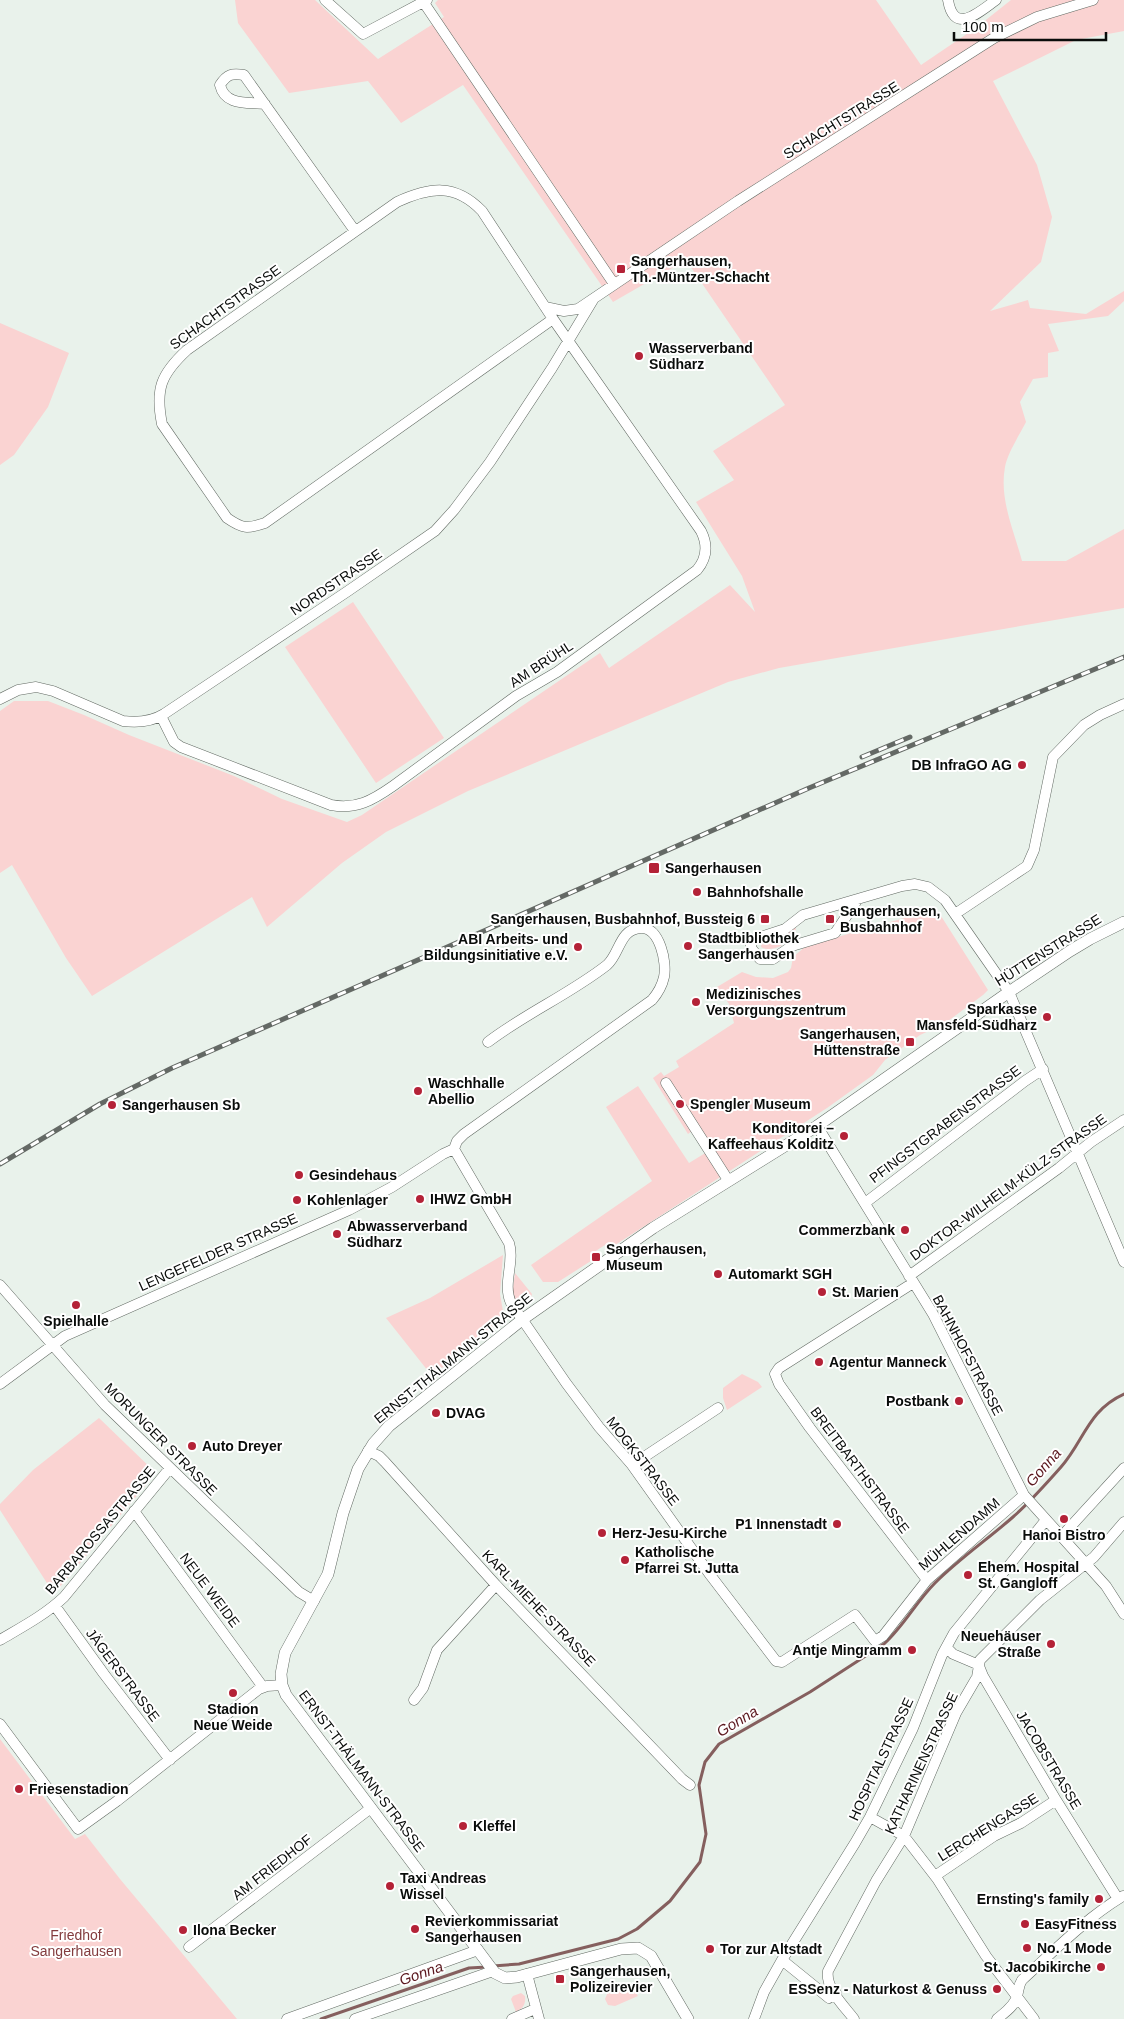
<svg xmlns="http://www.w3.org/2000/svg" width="1124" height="2019" viewBox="0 0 1124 2019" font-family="Arial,sans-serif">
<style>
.green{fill:#fad3d2}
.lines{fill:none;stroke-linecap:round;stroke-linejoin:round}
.stream{stroke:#855f5e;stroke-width:3}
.minor-casing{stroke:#626a63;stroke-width:11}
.tertiary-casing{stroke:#626a63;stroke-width:12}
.minor{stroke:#fff;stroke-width:10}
.tertiary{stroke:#fff;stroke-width:11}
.rail-casing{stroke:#646965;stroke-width:5}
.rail{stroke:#fff;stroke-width:3;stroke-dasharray:9;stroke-linecap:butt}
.poi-dot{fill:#b42237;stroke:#fff;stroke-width:2}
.labels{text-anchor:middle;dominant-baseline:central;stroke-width:4;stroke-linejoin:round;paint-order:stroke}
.street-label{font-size:14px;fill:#090c0a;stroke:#fff}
.poi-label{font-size:14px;font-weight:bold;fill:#090c0a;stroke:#fff;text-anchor:start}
.park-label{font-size:14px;fill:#833c3e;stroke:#fff}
.water-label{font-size:15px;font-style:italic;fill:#5b181e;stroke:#fff}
</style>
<rect width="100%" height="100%" fill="#e9f2eb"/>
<path class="green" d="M235 0H315L378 59 444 17 435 3 438 0H876L921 65 977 27 1011 0H1124V31L1076 40 993 81 1037 165 1052 217 1041 262 990 311 1028 300 1030 308 1086 314 1124 291V301L1108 316 1048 324 1059 351 1048 353V377L1033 379 1020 402 1026 422C1020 434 1007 454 1005 467 999 499 1014 531 1022 561H1066L1124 529V608L779 668 728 682 468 791 386 832 342 863 267 927 252 897 92 996 66 958 12 865 0 873V711L14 701H48L84 715 129 735 234 776 282 799 347 822 362 815 600 653 609 668 730 585 755 612 742 576 696 502 734 480 713 451 785 405 686 260 613 302 463 85 401 123 368 81 289 93 238 23Z
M0 323 69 353 48 407 14 455 0 465Z
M353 602 444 738 376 783 285 647Z
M929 911 941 916 988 990 983 995 944 1024 920 1035 885 1060 873 1075 827 1108 609 1249 605 1245 591 1254 594 1259 558 1282H543L531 1265 652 1181 606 1107 638 1086 689 1163 707 1152 692 1131 688 1134 653 1078 661 1072 664 1076 679 1067 676 1061 734 1023 729 1004 717 987 742 972 756 977 773 978 788 972 791 968 793 957 806 946Z
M793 928H796C794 942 772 954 761 947L762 942Z
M503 1255 500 1294 504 1317 432 1376 386 1318 430 1298Z
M515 1273 532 1294 531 1297 521 1302 517 1301 513 1296V1288Z
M742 1374 758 1382 762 1387 727 1410 723 1398V1388Z
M99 1418 156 1473 54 1594 0 1510V1504L33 1470Z
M0 1739 75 1839 85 1834 120 1879 237 2019H0Z
M625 1985 632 1987 638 1996 615 2006 608 2005 605 1999 608 1992Z
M521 1993 525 1996C526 2004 523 2009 516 2012L511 1999 513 1996Z"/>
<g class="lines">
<path class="stream" d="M493 1966 519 1964 618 1939 637 1929 670 1901 700 1862 706 1834 699 1785 705 1762 719 1744 810 1692 884 1644C904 1626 916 1602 935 1583 959 1559 988 1539 1013 1517 1030 1502 1046 1484 1061 1467 1084 1441 1088 1410 1124 1394
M321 2019 469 1968 487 1967"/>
<defs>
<path id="minor" d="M325 0 363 34 427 0
M948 0C954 36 979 12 996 0
M424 3 614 284
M265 104C247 102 225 106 220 85 227 74 232 73 244 75L355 231
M545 307 564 311 578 309 738 201 994 38 1037 17 1093 0
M0 699 18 690 36 687 53 691 123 721C138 723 151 722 164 714L348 591 435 531 454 510 490 462 552 368 593 300
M161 716 174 742 181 747 331 805C356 810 373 800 393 786L516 696 557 672 697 570C707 558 708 545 701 531L553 319 482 211C455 183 430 187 397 202L187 350C161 374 155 389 162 424L227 518C243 529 247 529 265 523L553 319
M858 899 835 933 792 946 773 959H760L751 948V942L754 939 785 929 803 915 902 886 915 884 928 887 945 900 1009 992 1124 1262
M955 914 1027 866 1034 850 1053 757 1084 725 1100 715 1124 704
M666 1083 728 1180
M817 1126 933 1314 1024 1495 1106 1586 1124 1614
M454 1149 509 1243C515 1262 502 1284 511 1303L566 1383 599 1427 632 1465 711 1576 776 1661 782 1662 855 1615 875 1641 883 1636 927 1580 1024 1495
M454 1149 457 1141 464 1134 652 1000C658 993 662 986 664 977 667 963 660 927 641 928 619 929 620 954 607 965 570 994 526 1013 488 1042
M865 1203 1025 1081 1043 1069
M909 1276 1059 1168 1091 1142 1124 1120
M913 1283 779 1368 775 1374 779 1384 810 1428 927 1580
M0 1285 105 1405 299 1592 314 1601
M0 1384 65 1336 349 1210 392 1187 443 1154 454 1149
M368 1451 379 1456 385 1462 496 1585 682 1779 690 1785
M632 1465 718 1408
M134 1511 263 1687
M1061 1537 1124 1468
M55 1606 104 1674 170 1760
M0 1640C22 1627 45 1615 64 1597L170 1468
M947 1648 953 1654 979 1665
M979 1666 983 1676 1056 1800 1118 1899
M414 1700 423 1688 437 1650 496 1585
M0 1724 78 1829 117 1801 259 1689 267 1686 282 1685
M870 1817 904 1836 938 1880 986 1956 1034 2019
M935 1876 994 1836 1021 1823 1056 1800
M189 1947 371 1808
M782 1960 829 1998 836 1993
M527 1974 539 2019
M287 2019 478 1950
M355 2019 493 1971
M512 2019 535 2009
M754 2019 764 1992 782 1960 855 1843 870 1817 913 1728 942 1655 954 1633 1046 1520
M854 2019C844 2006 825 1988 828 1971L876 1881 904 1836 956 1713 977 1677 980 1660 1040 1600 1094 1557 1124 1522
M997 2019C1004 2013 1015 2006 1017 1996 1019 1990 1018 1986 1022 1980 1055 1950 1085 1919 1123 1896"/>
<path id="tertiary" d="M688 2019 651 1956 638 1948 621 1949 517 1977 505 1978 495 1973 286 1695 282 1685 281 1674 285 1653 328 1574 343 1513 358 1469 373 1444 389 1426 523 1319 653 1228 817 1126 1009 992 1070 951 1090 939 1124 922"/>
</defs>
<use href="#minor" class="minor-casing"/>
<use href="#tertiary" class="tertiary-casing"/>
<use href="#minor" class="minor"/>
<use href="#tertiary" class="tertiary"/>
<defs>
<path id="rail" d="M862 757 910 737
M0 1164 100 1104 172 1068 809 788 1124 657"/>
</defs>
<use href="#rail" class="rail-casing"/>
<use href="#rail" class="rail"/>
</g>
<g class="poi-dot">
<rect x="616" y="264" width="10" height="10" rx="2.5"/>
<circle cx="639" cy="356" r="5"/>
<circle cx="1022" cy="765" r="5"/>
<rect x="648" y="862" width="12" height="12" rx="2.5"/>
<circle cx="697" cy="892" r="5"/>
<rect x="760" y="914" width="10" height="10" rx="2.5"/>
<rect x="825" y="914" width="10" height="10" rx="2.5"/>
<circle cx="688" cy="946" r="5"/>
<circle cx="578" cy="947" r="5"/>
<circle cx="696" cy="1002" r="5"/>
<circle cx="1047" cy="1017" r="5"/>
<rect x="905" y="1037" width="10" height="10" rx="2.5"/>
<circle cx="418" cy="1091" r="5"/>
<circle cx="680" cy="1104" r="5"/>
<circle cx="112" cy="1105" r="5"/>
<circle cx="844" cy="1136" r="5"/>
<circle cx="299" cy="1175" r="5"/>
<circle cx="420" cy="1199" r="5"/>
<circle cx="297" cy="1200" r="5"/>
<circle cx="905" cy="1230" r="5"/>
<circle cx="337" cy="1234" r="5"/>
<rect x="591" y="1252" width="10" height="10" rx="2.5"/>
<circle cx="718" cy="1274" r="5"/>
<circle cx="822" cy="1292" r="5"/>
<circle cx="76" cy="1305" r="5"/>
<circle cx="819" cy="1362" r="5"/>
<circle cx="959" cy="1401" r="5"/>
<circle cx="436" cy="1413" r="5"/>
<circle cx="192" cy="1446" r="5"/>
<circle cx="1064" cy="1519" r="5"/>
<circle cx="837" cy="1524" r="5"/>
<circle cx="602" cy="1533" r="5"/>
<circle cx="625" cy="1560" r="5"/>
<circle cx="968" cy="1575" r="5"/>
<circle cx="1051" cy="1644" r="5"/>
<circle cx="912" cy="1650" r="5"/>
<circle cx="233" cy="1693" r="5"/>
<circle cx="19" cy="1789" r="5"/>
<circle cx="463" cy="1826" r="5"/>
<circle cx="390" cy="1886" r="5"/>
<circle cx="1099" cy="1899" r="5"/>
<circle cx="1025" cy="1924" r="5"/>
<circle cx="415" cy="1929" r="5"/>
<circle cx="183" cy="1930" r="5"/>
<circle cx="1027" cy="1948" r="5"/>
<circle cx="710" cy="1949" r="5"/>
<circle cx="1101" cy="1967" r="5"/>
<rect x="555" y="1974" width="10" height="10" rx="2.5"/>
<circle cx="997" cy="1989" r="5"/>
</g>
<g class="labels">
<g class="street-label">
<text transform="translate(841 120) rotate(-32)">SCHACHTSTRASSE</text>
<text transform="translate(225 307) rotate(-36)">SCHACHTSTRASSE</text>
<text transform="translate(336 582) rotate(-34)">NORDSTRASSE</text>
<text transform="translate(541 664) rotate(-33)">AM BRÜHL</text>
<text transform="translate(1048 950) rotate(-32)">HÜTTENSTRASSE</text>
<text transform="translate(945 1124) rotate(-37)">PFINGSTGRABENSTRASSE</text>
<text transform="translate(1008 1187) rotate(-36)">DOKTOR-WILHELM-KÜLZ-STRASSE</text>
<text transform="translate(218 1252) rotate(-24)">LENGEFELDER STRASSE</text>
<text transform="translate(968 1355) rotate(62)">BAHNHOFSTRASSE</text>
<text transform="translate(453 1358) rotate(-39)">ERNST-THÄLMANN-STRASSE</text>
<text transform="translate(161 1439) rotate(45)">MORUNGER STRASSE</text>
<text transform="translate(643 1461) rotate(52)">MOGKSTRASSE</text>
<text transform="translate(860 1470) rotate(53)">BREITBARTHSTRASSE</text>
<text transform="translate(100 1530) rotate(-50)">BARBAROSSASTRASSE</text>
<text transform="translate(959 1534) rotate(-41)">MÜHLENDAMM</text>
<text transform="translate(210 1590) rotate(53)">NEUE WEIDE</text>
<text transform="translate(539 1608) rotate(46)">KARL-MIEHE-STRASSE</text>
<text transform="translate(123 1675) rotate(53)">JÄGERSTRASSE</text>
<text transform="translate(881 1759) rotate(-65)">HOSPITALSTRASSE</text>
<text transform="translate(1049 1760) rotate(59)">JACOBSTRASSE</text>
<text transform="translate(921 1763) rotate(-65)">KATHARINENSTRASSE</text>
<text transform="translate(362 1771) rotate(53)">ERNST-THÄLMANN-STRASSE</text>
<text transform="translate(988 1827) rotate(-32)">LERCHENGASSE</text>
<text transform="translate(272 1867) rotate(-38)">AM FRIEDHOF</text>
</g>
<g class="poi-label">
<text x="631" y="261">Sangerhausen,<tspan x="631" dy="16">Th.-Müntzer-Schacht</tspan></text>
<text x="649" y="348">Wasserverband<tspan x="649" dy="16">Südharz</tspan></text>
<text x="1012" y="765" text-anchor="end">DB InfraGO AG</text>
<text x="665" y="868">Sangerhausen</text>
<text x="707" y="892">Bahnhofshalle</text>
<text x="840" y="911">Sangerhausen,<tspan x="840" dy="16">Busbahnhof</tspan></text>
<text x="755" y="919" text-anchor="end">Sangerhausen, Busbahnhof, Bussteig 6</text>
<text x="698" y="938">Stadtbibliothek<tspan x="698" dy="16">Sangerhausen</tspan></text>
<text x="568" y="939" text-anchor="end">ABI Arbeits- und<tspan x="568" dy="16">Bildungsinitiative e.V.</tspan></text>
<text x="706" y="994">Medizinisches<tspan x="706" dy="16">Versorgungszentrum</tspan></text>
<text x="1037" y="1009" text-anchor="end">Sparkasse<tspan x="1037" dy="16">Mansfeld-Südharz</tspan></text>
<text x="900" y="1034" text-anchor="end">Sangerhausen,<tspan x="900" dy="16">Hüttenstraße</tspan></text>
<text x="428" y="1083">Waschhalle<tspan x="428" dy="16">Abellio</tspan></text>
<text x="690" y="1104">Spengler Museum</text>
<text x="122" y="1105">Sangerhausen Sb</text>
<text x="834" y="1128" text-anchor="end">Konditorei –<tspan x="834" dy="16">Kaffeehaus Kolditz</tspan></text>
<text x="309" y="1175">Gesindehaus</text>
<text x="430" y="1199">IHWZ GmbH</text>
<text x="307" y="1200">Kohlenlager</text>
<text x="347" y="1226">Abwasserverband<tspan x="347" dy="16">Südharz</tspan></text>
<text x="895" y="1230" text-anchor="end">Commerzbank</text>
<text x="606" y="1249">Sangerhausen,<tspan x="606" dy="16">Museum</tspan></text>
<text x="728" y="1274">Automarkt SGH</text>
<text x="832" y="1292">St. Marien</text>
<text x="76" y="1321" text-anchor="middle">Spielhalle</text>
<text x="829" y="1362">Agentur Manneck</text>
<text x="949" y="1401" text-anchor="end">Postbank</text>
<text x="446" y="1413">DVAG</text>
<text x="202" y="1446">Auto Dreyer</text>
<text x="827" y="1524" text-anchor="end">P1 Innenstadt</text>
<text x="612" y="1533">Herz-Jesu-Kirche</text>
<text x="1064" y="1535" text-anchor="middle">Hanoi Bistro</text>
<text x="635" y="1552">Katholische<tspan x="635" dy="16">Pfarrei St. Jutta</tspan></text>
<text x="978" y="1567">Ehem. Hospital<tspan x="978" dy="16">St. Gangloff</tspan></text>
<text x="1041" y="1636" text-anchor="end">Neuehäuser<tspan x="1041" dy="16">Straße</tspan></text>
<text x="902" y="1650" text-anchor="end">Antje Mingramm</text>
<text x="233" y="1709" text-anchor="middle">Stadion<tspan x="233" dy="16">Neue Weide</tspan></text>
<text x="29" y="1789">Friesenstadion</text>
<text x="473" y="1826">Kleffel</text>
<text x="400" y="1878">Taxi Andreas<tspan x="400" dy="16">Wissel</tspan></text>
<text x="1089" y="1899" text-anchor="end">Ernsting's family</text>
<text x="425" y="1921">Revierkommissariat<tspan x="425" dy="16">Sangerhausen</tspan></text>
<text x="1035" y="1924">EasyFitness</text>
<text x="193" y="1930">Ilona Becker</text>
<text x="1037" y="1948">No. 1 Mode</text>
<text x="720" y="1949">Tor zur Altstadt</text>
<text x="1091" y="1967" text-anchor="end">St. Jacobikirche</text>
<text x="570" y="1971">Sangerhausen,<tspan x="570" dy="16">Polizeirevier</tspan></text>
<text x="987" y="1989" text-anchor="end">ESSenz - Naturkost &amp; Genuss</text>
</g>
<g class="park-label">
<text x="76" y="1935">Friedhof<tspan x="76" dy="16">Sangerhausen</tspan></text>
</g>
<g class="water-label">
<text transform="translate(1043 1467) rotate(-49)">Gonna</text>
<text transform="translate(737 1721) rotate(-31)">Gonna</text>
<text transform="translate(421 1973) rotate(-19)">Gonna</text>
</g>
</g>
<path d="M954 32v8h152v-8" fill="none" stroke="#090c0a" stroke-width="2.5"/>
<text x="962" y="32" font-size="15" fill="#090c0a" stroke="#ffffff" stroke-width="4" paint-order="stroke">100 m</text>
</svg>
